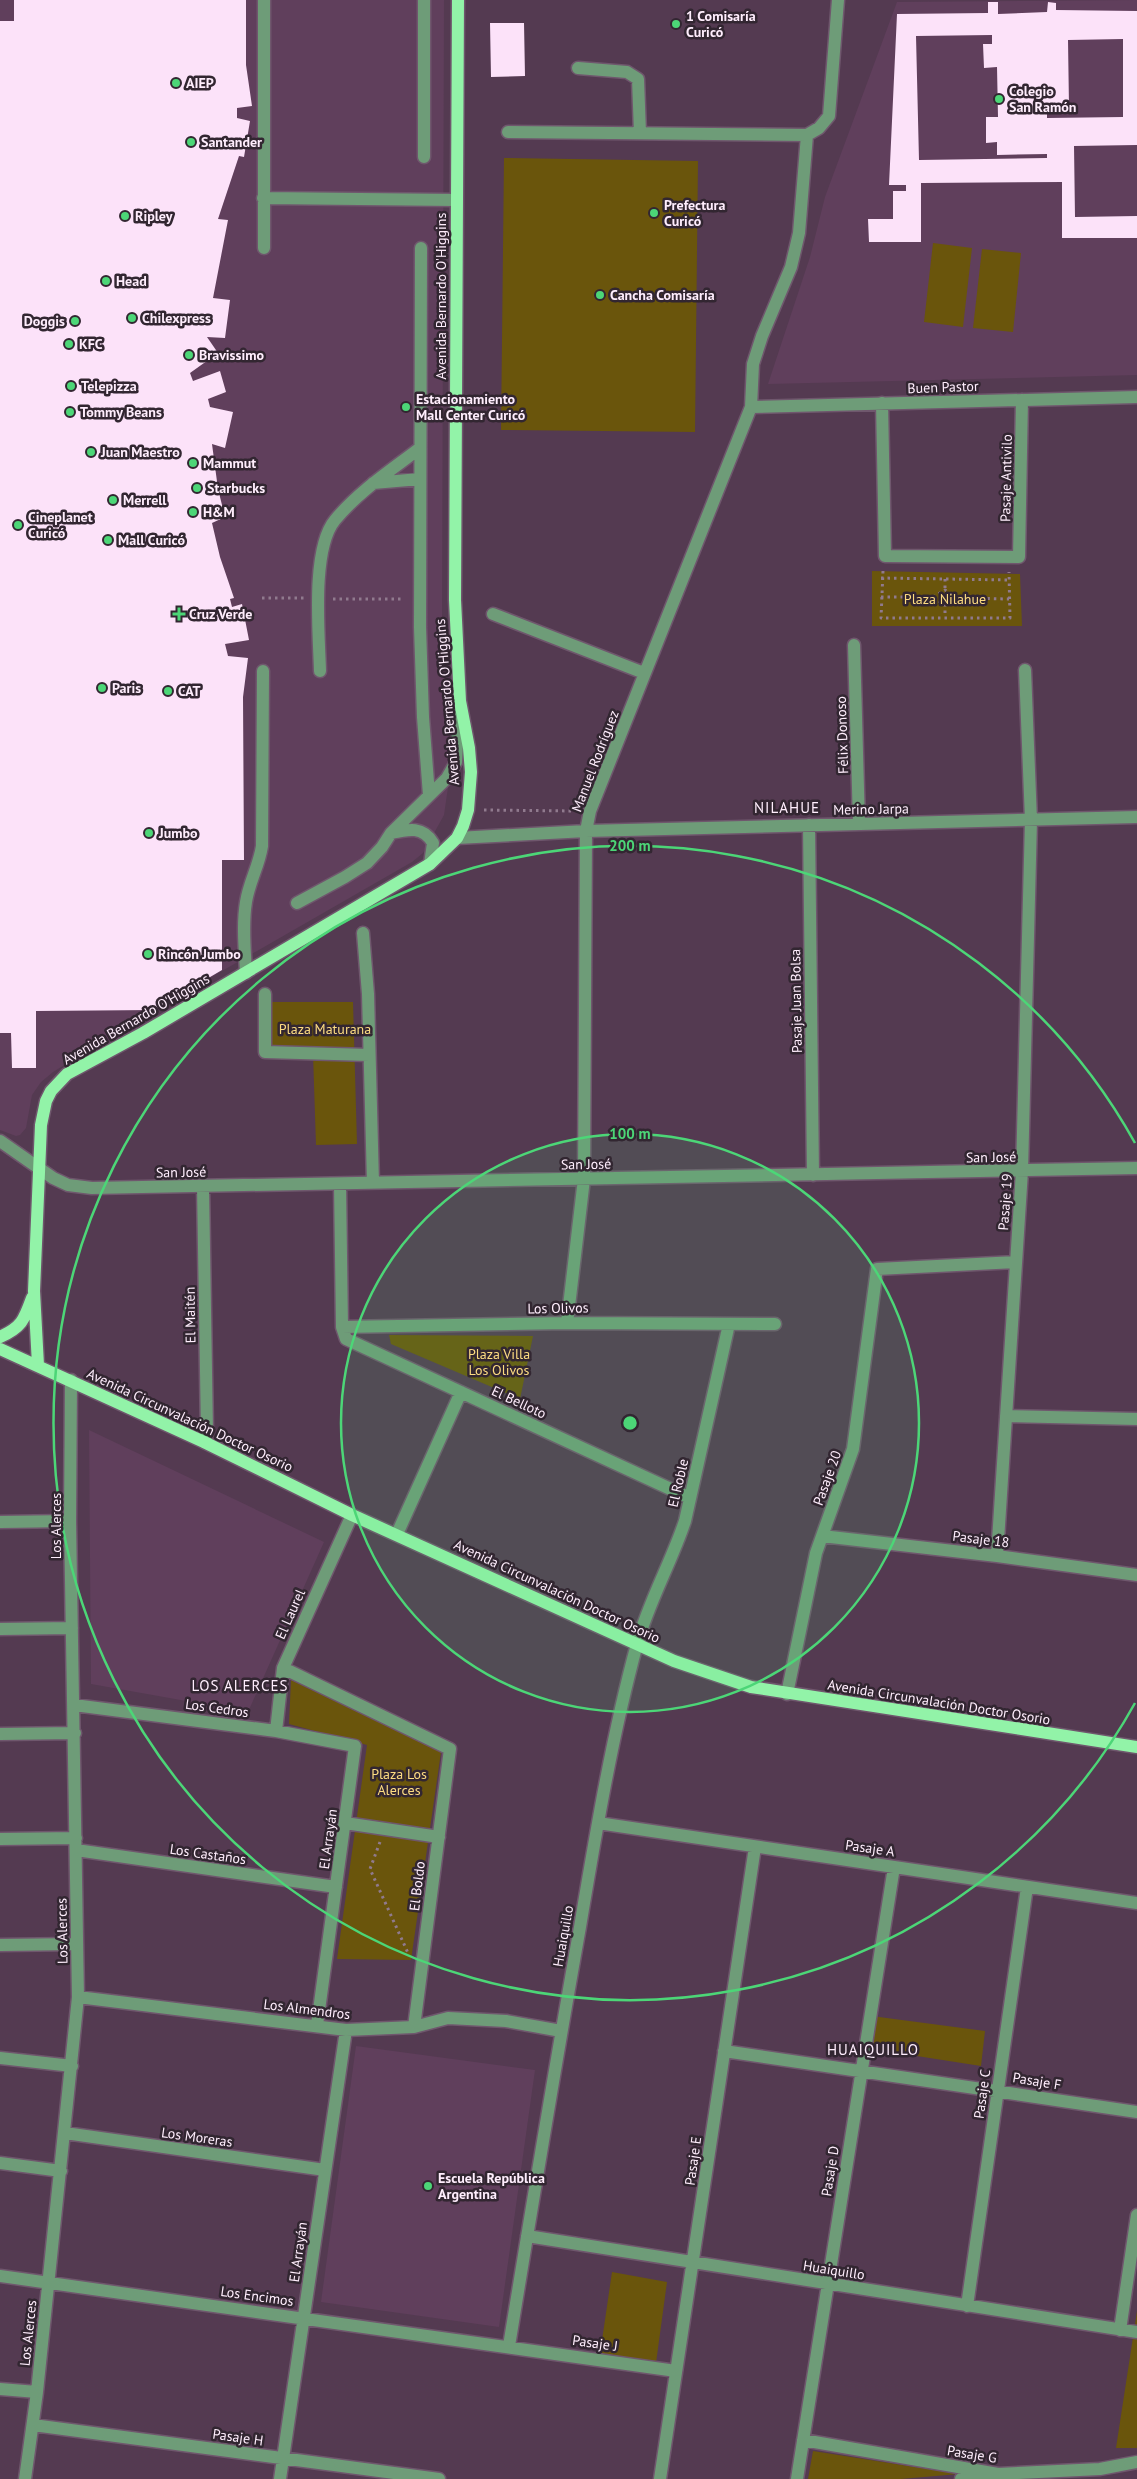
<svg xmlns="http://www.w3.org/2000/svg" width="1137" height="2479" viewBox="0 0 1137 2479" font-family="'PT Sans',sans-serif">
<style>
.built{fill:#603f5c}
.green{fill:#6a550c}
.building{fill:#fce2f9;fill-rule:evenodd}
.lines{fill:none;stroke-linecap:round;stroke-linejoin:round}
.minor-casing{stroke:#6f576d;stroke-width:15}
.major-casing{stroke:#6f576d;stroke-width:15}
.path{stroke:#907a8e;stroke-width:3;stroke-dasharray:2.5 4;stroke-linecap:butt}
.minor{stroke:#6e9c78;stroke-width:12}
.major{stroke:#92f3a8;stroke-width:12}
.ring{fill:none;stroke:#4cd677;stroke-width:2.5}
.poi-dot{fill:#4cd677;stroke:#322631;stroke-width:2}
.labels{text-anchor:middle;dominant-baseline:central;stroke-width:5;stroke-linejoin:round;paint-order:stroke}
.poi-label{font-size:14px;font-weight:bold;fill:#ffeefd;stroke:#322631;text-anchor:start}
.street-label{font-size:14px;fill:#ffeefd;stroke:#322631}
.park-label{font-size:14px;fill:#fddc82;stroke:#322631}
.neighbourhood-label{font-size:15px;letter-spacing:1px;fill:#ffeefd;stroke:#322631}
.centre{fill:#4cd677;stroke:#322631;stroke-width:2.5}
.ring-label{font-size:15px;text-anchor:middle;font-weight:bold;fill:#4cd677;stroke:#322631;stroke-width:5;stroke-linejoin:round;paint-order:stroke}
</style>
<rect width="100%" height="100%" fill="#543a51"/>
<path class="built" d="M0 0H444L442 624 447 724 452 760 444 815 423 853 412 862 154 1010 53 1072 41 1082 32 1095 26 1128 20 1135 16 1136 0 1130Z
M1137 0V375L768 384 810 257 825 197 897 2Z
M89 1430 324 1542 248 1712 91 1684Z
M356 2046 535 2070 499 2327 321 2302Z"/>
<path class="green" d="M504 158 698 161 695 432 501 430Z
M933 243 972 248 963 327 924 322Z
M982 249 1021 253 1013 332 973 328Z
M872 571 1020 574 1022 626H872Z
M272 1002H353L357 1144 316 1145 313 1054 272 1053Z
M389 1335 533 1336 520 1399 391 1344Z
M291 1680 441 1752 411 1960 337 1959 367 1745 289 1724Z
M864 2015 985 2031 981 2066 859 2047Z
M612 2272 667 2282 656 2363 600 2354Z
M1137 2311V2448H1116Z
M813 2451 959 2474 901 2479H808Z"/>
<path class="building" d="M14 0H246V65L252 106 237 108V118L250 121 244 157 239 156 218 219 228 220 213 298 230 300 225 338 207 337 218 353 190 373 193 381 220 371 226 392 208 399 210 407 233 412 225 448 212 444 218 489 225 517 212 523 220 557 234 598 230 599 232 607 242 604 249 640 225 644 228 656 248 658 243 697 244 860H222V970L154 1010 36 1011V1068H12L11 1033H0V21H14Z
M988 2H998V14L1047 12 1048 2 1056 3V10L1137 11V145L1074 146 1075 217 1137 216V238H1062V182L921 183V242H869L868 219H893V191H906V185H889L897 14 988 13ZM992 35V44H983L984 68 997 67 998 117H986V143L997 142V155L1047 154V158L919 160 916 36ZM1123 39V117L1047 118V107H1069L1068 40Z
M490 23H524L525 76 491 77Z"/>
<g class="lines">
<defs>
<path id="minor" d="M424 0V157
M578 68 627 72 638 79 640 133
M508 132 807 135
M263 198 456 200
M264 248V0
M421 248 420 627 423 717 429 795
M882 403 885 556 1019 557 1022 400
M751 407 1137 397
M373 483 420 479
M493 614 644 673
M854 645 859 824
M320 671C319 634 311 549 335 520 359 491 390 471 420 448
M809 825 813 1175
M391 833C409 829 423 826 433 843L430 864
M457 838 586 831 1137 817
M297 903 345 877 367 863 382 847 391 833 447 778 456 762 459 711
M363 933 368 994 373 1183
M246 973C245 950 242 926 246 902 249 882 259 866 262 846L263 671
M265 994V1052L369 1055
M0 1141 53 1178 68 1185 92 1188 1137 1168
M340 1184 342 1327 346 1339 690 1498
M203 1186 207 1432 204 1442
M567 1323 584 1179 586 831 590 811 751 407 753 364 762 336 791 267 799 233 807 135 819 128 829 116 838 0
M342 1327 567 1323 775 1324
M1006 1416 1137 1419
M0 1522 70 1521
M397 1534 461 1392
M822 1536 997 1556 1137 1575
M997 1556 1022 1171 1031 820 1025 670
M0 1629 72 1628
M283 1668 450 1749 414 2027
M787 1694 816 1553 853 1449 877 1269 1016 1262
M74 1705 276 1731 355 1746 317 2025
M276 1731 283 1668 352 1515
M0 1734 75 1733
M345 1823 439 1837
M598 1823 1137 1903
M0 1839 76 1838
M76 1850 336 1887
M0 1945 77 1944
M78 1997 346 2030 414 2027 448 2018 506 2021 561 2031
M724 2051 1137 2112
M0 2058 72 2066
M65 2133 325 2170
M0 2163 61 2171
M527 2236 1137 2332
M0 2276 676 2371
M967 2306 1027 1887
M1120 2330 1137 2215
M509 2346C532 2206 555 2066 580 1927 596 1832 612 1736 637 1644 649 1601 671 1563 685 1521L729 1324
M0 2389 37 2392
M33 2425 439 2479
M803 2440 998 2474 1100 2469 1137 2462
M25 2479 37 2392 78 1997 70 1521 71 1380
M280 2479 346 2030
M660 2479 755 1847
M797 2479 894 1867
M961 2479 986 2476"/>
<path id="major" d="M0 1337C22 1327 24 1320 32 1298
M0 1349 204 1442 352 1515 674 1661 751 1687 1137 1747
M38 1365 34 1291 41 1125 46 1101 51 1091 67 1074 143 1033 430 864 457 838 463 826 468 810 471 772 469 748 460 701 455 600 458 0"/>
</defs>
<use href="#minor" class="minor-casing"/>
<use href="#major" class="major-casing"/>
<path class="path" d="M883 571 881 618H1010L1009 572
M881 578 1009 580
M945 579V590
M881 597H933L945 590 958 598 1009 599
M262 598H304
M933 598 945 605V617
M333 599H404
M945 605 958 598
M484 810 575 811
M380 1842 370 1869 408 1953"/>
<use href="#minor" class="minor"/>
<use href="#major" class="major"/>
</g>
<circle cx="630" cy="1423" r="289" fill="#4cd677" fill-opacity=".12"/>
<g class="ring">
<circle cx="630" cy="1423" r="289"/>
<path d="M1135 1703A577 577 0 1 1 1135 1143"/>
</g>
<g class="poi-dot">
<circle cx="676" cy="24" r="5"/>
<circle cx="176" cy="83" r="5"/>
<circle cx="999" cy="99" r="5"/>
<circle cx="191" cy="142" r="5"/>
<circle cx="654" cy="213" r="5"/>
<circle cx="125" cy="216" r="5"/>
<circle cx="106" cy="281" r="5"/>
<circle cx="600" cy="295" r="5"/>
<circle cx="132" cy="318" r="5"/>
<circle cx="75" cy="321" r="5"/>
<circle cx="69" cy="344" r="5"/>
<circle cx="189" cy="355" r="5"/>
<circle cx="71" cy="386" r="5"/>
<circle cx="406" cy="407" r="5"/>
<circle cx="70" cy="412" r="5"/>
<circle cx="91" cy="452" r="5"/>
<circle cx="193" cy="463" r="5"/>
<circle cx="197" cy="488" r="5"/>
<circle cx="113" cy="500" r="5"/>
<circle cx="193" cy="512" r="5"/>
<circle cx="18" cy="525" r="5"/>
<circle cx="108" cy="540" r="5"/>
<path d="M176.5 606.5h5v5h5v5h-5v5h-5v-5h-5v-5h5z"/>
<circle cx="102" cy="688" r="5"/>
<circle cx="168" cy="691" r="5"/>
<circle cx="149" cy="833" r="5"/>
<circle cx="148" cy="954" r="5"/>
<circle cx="428" cy="2186" r="5"/>
</g>
<g class="labels">
<g class="poi-label">
<text x="686" y="16">1 Comisaría<tspan x="686" dy="16">Curicó</tspan></text>
<text x="186" y="83">AIEP</text>
<text x="1009" y="91">Colegio<tspan x="1009" dy="16">San Ramón</tspan></text>
<text x="201" y="142">Santander</text>
<text x="664" y="205">Prefectura<tspan x="664" dy="16">Curicó</tspan></text>
<text x="135" y="216">Ripley</text>
<text x="116" y="281">Head</text>
<text x="610" y="295">Cancha Comisaría</text>
<text x="142" y="318">Chilexpress</text>
<text x="65" y="321" text-anchor="end">Doggis</text>
<text x="79" y="344">KFC</text>
<text x="199" y="355">Bravissimo</text>
<text x="81" y="386">Telepizza</text>
<text x="416" y="399">Estacionamiento<tspan x="416" dy="16">Mall Center Curicó</tspan></text>
<text x="80" y="412">Tommy Beans</text>
<text x="101" y="452">Juan Maestro</text>
<text x="203" y="463">Mammut</text>
<text x="207" y="488">Starbucks</text>
<text x="123" y="500">Merrell</text>
<text x="203" y="512">H&amp;M</text>
<text x="28" y="517">Cineplanet<tspan x="28" dy="16">Curicó</tspan></text>
<text x="118" y="540">Mall Curicó</text>
<text x="189" y="614">Cruz Verde</text>
<text x="112" y="688">Paris</text>
<text x="178" y="691">CAT</text>
<text x="159" y="833">Jumbo</text>
<text x="158" y="954">Rincón Jumbo</text>
<text x="438" y="2178">Escuela República<tspan x="438" dy="16">Argentina</tspan></text>
</g>
<g class="street-label">
<text transform="translate(441 296) rotate(-90)">Avenida Bernardo O'Higgins</text>
<text transform="translate(943 387) rotate(-2)">Buen Pastor</text>
<text transform="translate(1006 478) rotate(-89)">Pasaje Antivilo</text>
<text transform="translate(447 702) rotate(-95)">Avenida Bernardo O'Higgins</text>
<text transform="translate(842 735) rotate(-92)">Félix Donoso</text>
<text transform="translate(595 761) rotate(-69)">Manuel Rodríguez</text>
<text transform="translate(871 809) rotate(-1)">Merino Jarpa</text>
<text transform="translate(796 1001) rotate(-91)">Pasaje Juan Bolsa</text>
<text transform="translate(136 1019) rotate(-30)">Avenida Bernardo O'Higgins</text>
<text transform="translate(991 1157) rotate(-1)">San José</text>
<text transform="translate(586 1164) rotate(-1)">San José</text>
<text transform="translate(181 1172) rotate(-1)">San José</text>
<text transform="translate(1005 1202) rotate(-86)">Pasaje 19</text>
<text transform="translate(558 1308) rotate(-1)">Los Olivos</text>
<text transform="translate(190 1315) rotate(-91)">El Maitén</text>
<text transform="translate(519 1402) rotate(25)">El Belloto</text>
<text transform="translate(190 1420) rotate(25)">Avenida Circunvalación Doctor Osorio</text>
<text transform="translate(827 1478) rotate(-70)">Pasaje 20</text>
<text transform="translate(678 1483) rotate(-77)">El Roble</text>
<text transform="translate(56 1526) rotate(-90)">Los Alerces</text>
<text transform="translate(981 1539) rotate(7)">Pasaje 18</text>
<text transform="translate(557 1591) rotate(25)">Avenida Circunvalación Doctor Osorio</text>
<text transform="translate(290 1614) rotate(-66)">El Laurel</text>
<text transform="translate(939 1702) rotate(9)">Avenida Circunvalación Doctor Osorio</text>
<text transform="translate(217 1708) rotate(8)">Los Cedros</text>
<text transform="translate(328 1839) rotate(-82)">El Arrayán</text>
<text transform="translate(870 1848) rotate(8)">Pasaje A</text>
<text transform="translate(208 1854) rotate(8)">Los Castaños</text>
<text transform="translate(417 1886) rotate(-83)">El Boldo</text>
<text transform="translate(62 1931) rotate(-91)">Los Alerces</text>
<text transform="translate(563 1936) rotate(-80)">Huaiquillo</text>
<text transform="translate(307 2009) rotate(7)">Los Almendros</text>
<text transform="translate(1037 2081) rotate(9)">Pasaje F</text>
<text transform="translate(982 2094) rotate(-82)">Pasaje C</text>
<text transform="translate(197 2137) rotate(8)">Los Moreras</text>
<text transform="translate(693 2161) rotate(-82)">Pasaje E</text>
<text transform="translate(830 2171) rotate(-81)">Pasaje D</text>
<text transform="translate(298 2252) rotate(-82)">El Arrayán</text>
<text transform="translate(834 2270) rotate(9)">Huaiquillo</text>
<text transform="translate(257 2296) rotate(8)">Los Encimos</text>
<text transform="translate(28 2333) rotate(-84)">Los Alerces</text>
<text transform="translate(595 2343) rotate(8)">Pasaje J</text>
<text transform="translate(238 2437) rotate(8)">Pasaje H</text>
<text transform="translate(972 2454) rotate(9)">Pasaje G</text>
</g>
<g class="park-label">
<text x="945" y="599">Plaza Nilahue</text>
<text x="325" y="1029">Plaza Maturana</text>
<text x="499" y="1354">Plaza Villa<tspan x="499" dy="16">Los Olivos</tspan></text>
<text x="399" y="1774">Plaza Los<tspan x="399" dy="16">Alerces</tspan></text>
</g>
<g class="neighbourhood-label">
<text x="787" y="807">NILAHUE</text>
<text x="240" y="1685">LOS ALERCES</text>
<text x="873" y="2049">HUAIQUILLO</text>
</g>
</g>
<circle cx="630" cy="1423" r="8" class="centre"/>
<g class="ring-label">
<text x="630" y="851">200 m</text>
<text x="630" y="1139">100 m</text>
</g>
</svg>
